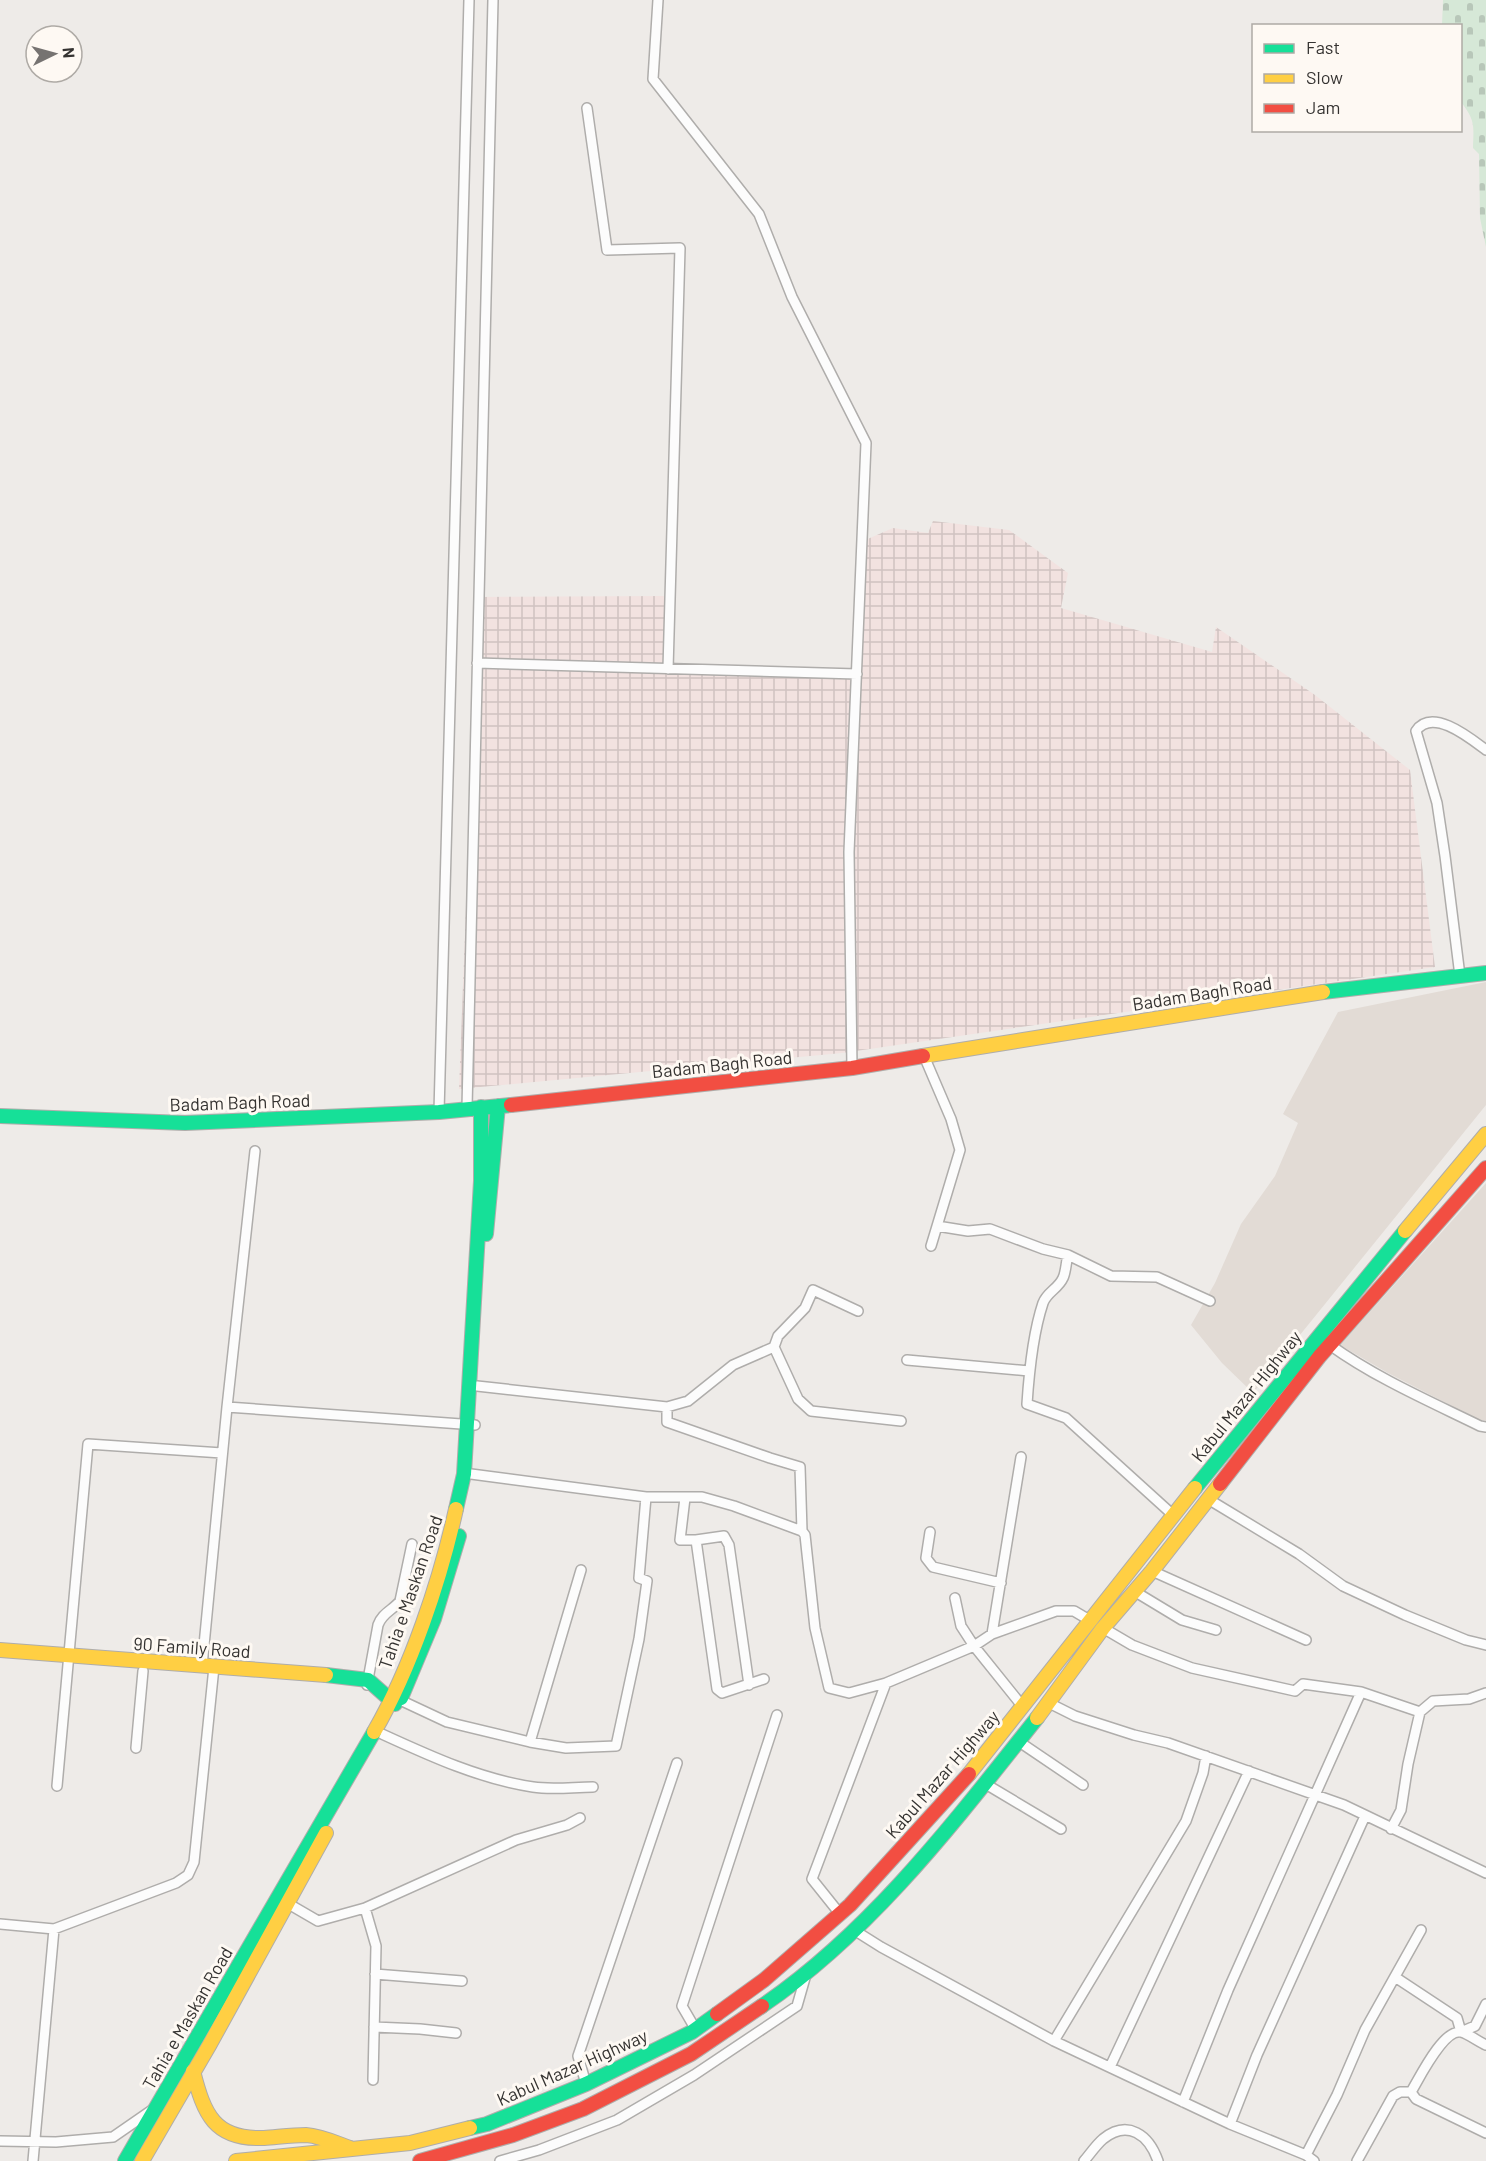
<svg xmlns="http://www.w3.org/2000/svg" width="1486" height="2161" viewBox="0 0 1486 2161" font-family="Barlow,sans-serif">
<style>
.built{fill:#e2dbd5}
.industrial{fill:url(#industrial-grid)}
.cemetery{fill:url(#cemetery-stones)}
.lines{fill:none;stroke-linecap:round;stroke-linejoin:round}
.street-casing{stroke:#afadab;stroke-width:12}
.fast-casing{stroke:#afadab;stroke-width:16}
.slow-casing{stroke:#afadab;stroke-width:16}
.jam-casing{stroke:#afadab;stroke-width:16}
.street{stroke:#fcfcfc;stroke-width:9}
.fast{stroke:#16e098;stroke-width:14}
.slow{stroke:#ffcf43;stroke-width:14}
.jam{stroke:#f24e42;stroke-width:14}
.labels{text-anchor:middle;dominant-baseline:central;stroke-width:6;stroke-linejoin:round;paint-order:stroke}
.street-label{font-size:18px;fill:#353331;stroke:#fef9f3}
</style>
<defs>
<pattern id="industrial-grid" width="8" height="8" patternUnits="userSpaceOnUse" patternTransform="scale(1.5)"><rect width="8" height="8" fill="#f2e2e0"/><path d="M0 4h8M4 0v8" fill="none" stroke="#d0c2c1"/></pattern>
<pattern id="cemetery-stones" width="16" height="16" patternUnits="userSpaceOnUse" patternTransform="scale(1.5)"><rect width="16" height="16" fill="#d6e8d7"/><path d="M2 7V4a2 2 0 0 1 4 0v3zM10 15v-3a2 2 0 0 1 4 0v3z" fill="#b8c7b9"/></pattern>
</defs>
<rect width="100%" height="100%" fill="#eeebe8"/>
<path class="built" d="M1486 982V1105L1253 1393 1222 1363 1191 1325 1215 1283 1241 1224 1275 1176 1298 1123 1283 1114 1338 1012Z
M1486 1183V1421L1477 1419 1388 1373 1340 1345Z"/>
<path class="industrial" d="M933 521 1009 530 1068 573 1061 608 1212 652 1216 627 1315 695 1410 770 1435 967 842 1053 459 1089 478 597 667 596V668L857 674 863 541 893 528 928 533Z"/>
<path class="cemetery" d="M1443 0H1486V247L1480 218 1479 154 1473 148C1474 125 1475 120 1461 102L1460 26 1442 25Z"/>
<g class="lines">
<defs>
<path id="street" d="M658 0 653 79 759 214 792 297 866 443 849 852 852 1068
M587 108 607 250 680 248 668 669
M477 663 857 674
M1460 976 1445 856 1437 803 1416 731C1432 707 1470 738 1486 750
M924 1056 951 1119 960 1150 931 1246
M467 1108 493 0
M439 1112 469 0
M937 1226 968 1231 990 1229 1043 1249 1068 1255 1111 1276 1157 1277 1210 1301
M1068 1255C1066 1262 1066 1272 1063 1278 1058 1289 1047 1292 1043 1303 1033 1333 1029 1373 1027 1404L1066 1418 1173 1515
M858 1311 813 1290 805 1308 778 1336 774 1347 798 1399 811 1411 901 1421
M1330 1345C1376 1378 1429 1401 1480 1426L1486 1427
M907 1360 1029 1371
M477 1386 667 1407 688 1401 733 1365 774 1347
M227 1407 475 1425
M667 1407V1422L770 1458 800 1467 802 1531 805 1535 815 1628 829 1688 849 1693 886 1683 974 1646 992 1634 1056 1611H1074L1091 1621
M471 1474 646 1497H702L734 1506 802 1531
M685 1498 680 1540H696L724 1536 729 1545 749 1685
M1208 1499 1299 1554 1343 1586 1405 1615 1466 1640 1486 1645
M930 1532 926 1558 933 1567 1001 1583
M696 1540 717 1689 722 1693 764 1679
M1152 1571 1306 1640
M1134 1591 1182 1620 1216 1630
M955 1598 961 1626 974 1646 1023 1707
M1103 1628 1132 1645 1192 1668 1295 1691 1303 1684 1361 1692 1420 1712 1433 1701 1469 1699 1486 1693
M992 1634 1021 1457
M202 1666 227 1407 255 1151
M367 1685 378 1625C382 1613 393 1610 400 1601L412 1544
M400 1700 447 1722 530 1742 566 1748 616 1746 639 1639 647 1581 639 1578 646 1497
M1049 1703 1075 1716 1134 1735 1168 1743 1344 1805 1486 1873
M382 1734C430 1756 480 1779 533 1787 552 1790 574 1787 593 1787
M1018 1741 1083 1785
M530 1742 581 1570
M136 1748 143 1671
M984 1783 1061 1829
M57 1786 88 1444 222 1453
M1391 1829 1401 1810 1408 1764 1420 1712
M287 1903 318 1921 365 1908 516 1840 567 1825 580 1818
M365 1908 376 1946 373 2080
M840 1914 812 1879 886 1683
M0 1924 54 1929 176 1883 188 1875 194 1862 214 1667
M854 1930 881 1947 1054 2041 1230 2124 1306 2155 1314 2161
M375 1974 462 1981
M1395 1977 1457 2018 1461 2032 1475 2026 1486 2004
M374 2027 420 2029 456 2033
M696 2030 682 2006 777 1715
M1054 2041 1186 1821 1203 1773 1206 1756
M1110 2067 1249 1771
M586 2084 578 2056 677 1763
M1411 2092C1419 2079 1443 2029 1461 2032 1467 2033 1479 2042 1486 2045
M1411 2092 1416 2099 1486 2133
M1183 2102 1228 1990 1361 1692
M1230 2124 1257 2055 1365 1816
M0 2141 56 2142 113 2137 152 2110
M1306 2155 1337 2095 1365 2030 1421 1930
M33 2161 54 1929
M500 2161 539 2150 617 2120 694 2075 797 2006 805 1978
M1084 2161C1090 2154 1096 2145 1103 2139 1128 2119 1149 2135 1158 2161
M1357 2161 1393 2096 1400 2092H1411"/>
<path id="fast" d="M1323 992 1486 973
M0 1116 185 1123 439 1112 511 1105
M486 1234 498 1106
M1195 1488 1405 1231
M456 1509 464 1474 481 1181V1107
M326 1675 368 1680 395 1704
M401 1698 434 1619 459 1536
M762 2006C872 1931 955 1821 1037 1718
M470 2128 487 2124 586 2084 692 2032 717 2014
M125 2161 374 1732"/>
<path id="slow" d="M923 1056 1323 992
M1405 1231 1486 1134
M0 1650 326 1675
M1037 1718 1103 1628 1152 1571 1220 1484
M374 1732C411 1668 440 1581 456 1509
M969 1774 1195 1488
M193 2071C204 2114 214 2140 264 2138 278 2137 292 2135 306 2135 321 2136 336 2143 350 2148
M142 2161 210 2044 326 1833
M236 2161 410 2143 470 2128"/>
<path id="jam" d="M511 1105 852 1068 923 1056
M1220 1484 1319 1357 1486 1168
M717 2014 764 1980 850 1905 969 1774
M420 2161 513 2135 583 2109 691 2054 762 2006"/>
</defs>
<use href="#street" class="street-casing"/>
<use href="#fast" class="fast-casing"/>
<use href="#slow" class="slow-casing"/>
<use href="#jam" class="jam-casing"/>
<use href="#street" class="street"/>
<use href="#fast" class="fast"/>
<use href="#slow" class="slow"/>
<use href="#jam" class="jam"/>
</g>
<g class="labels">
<g class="street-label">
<text transform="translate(1202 993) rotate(-9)">Badam Bagh Road</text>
<text transform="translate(722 1064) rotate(-6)">Badam Bagh Road</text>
<text transform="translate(240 1102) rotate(-2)">Badam Bagh Road</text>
<text transform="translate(1246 1396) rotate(-51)">Kabul Mazar Highway</text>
<text transform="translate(410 1592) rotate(-71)">Tahia e Maskan Road</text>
<text transform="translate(192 1647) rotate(4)">90 Family Road</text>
<text transform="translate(942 1774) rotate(-49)">Kabul Mazar Highway</text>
<text transform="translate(187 2018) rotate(-60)">Tahia e Maskan Road</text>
<text transform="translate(572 2067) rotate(-24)">Kabul Mazar Highway</text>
</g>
</g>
<rect x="1252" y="24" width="210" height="108" fill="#fef9f3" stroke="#aeaaa5" stroke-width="1.5"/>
<rect x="1264" y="44" width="30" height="9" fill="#16e098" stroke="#aeaaa5" stroke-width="1.5"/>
<text x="1306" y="54" font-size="18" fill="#353331">Fast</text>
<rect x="1264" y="74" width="30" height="9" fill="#ffcf43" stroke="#aeaaa5" stroke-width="1.5"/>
<text x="1306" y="84" font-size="18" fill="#353331">Slow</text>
<rect x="1264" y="104" width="30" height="9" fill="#f24e42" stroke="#aeaaa5" stroke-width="1.5"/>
<text x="1306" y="114" font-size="18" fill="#353331">Jam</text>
<g transform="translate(54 54) rotate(85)"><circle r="28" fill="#fef9f3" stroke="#aeaaa5" stroke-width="1.5"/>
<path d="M0-4.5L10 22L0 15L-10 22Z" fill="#767371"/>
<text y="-9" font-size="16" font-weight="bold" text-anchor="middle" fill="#353331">N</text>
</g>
</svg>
